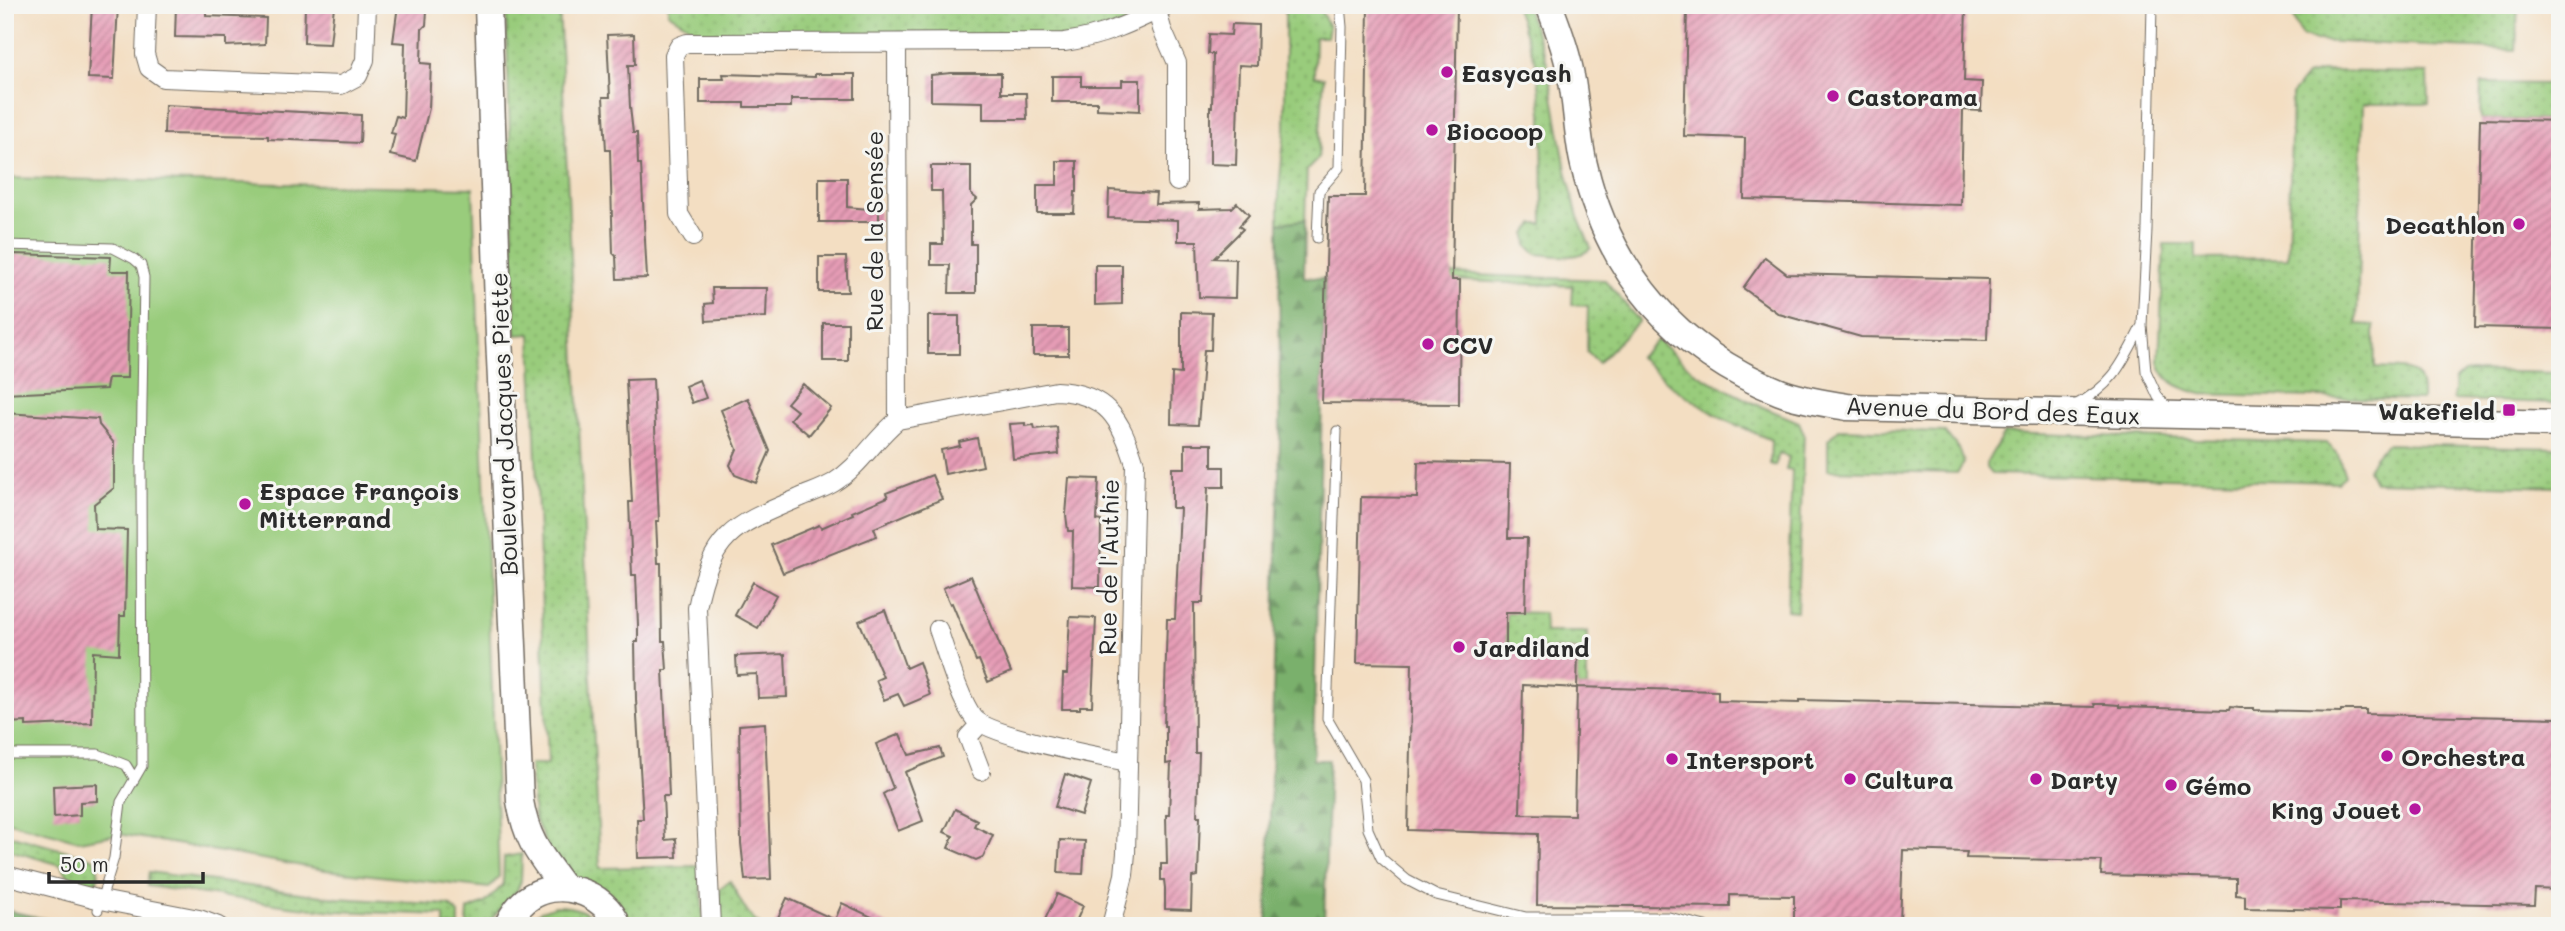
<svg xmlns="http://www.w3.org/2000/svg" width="2565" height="931" viewBox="0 0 2565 931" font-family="Mali,sans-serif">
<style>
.green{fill:url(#green-dots);stroke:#627c54;stroke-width:2}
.forest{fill:url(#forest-firs);stroke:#526e4c;stroke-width:2}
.pitch{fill:#99cc7c;stroke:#627c54;stroke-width:2}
.building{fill:url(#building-hatch);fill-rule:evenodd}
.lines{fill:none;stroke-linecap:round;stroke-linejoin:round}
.lane-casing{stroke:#716a60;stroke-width:11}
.street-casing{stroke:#716a60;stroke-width:20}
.secondary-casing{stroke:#716a60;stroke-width:29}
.lane{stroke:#fff;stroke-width:9}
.street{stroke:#fff;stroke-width:18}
.secondary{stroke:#fff;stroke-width:26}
.poi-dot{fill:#b5179e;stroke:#f6f6f2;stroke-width:2.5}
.labels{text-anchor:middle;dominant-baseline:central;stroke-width:6;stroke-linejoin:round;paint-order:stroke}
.poi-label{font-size:24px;font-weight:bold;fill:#2b2b2b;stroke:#f6f6f2;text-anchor:start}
.street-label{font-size:24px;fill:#2b2b2b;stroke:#f6f6f2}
</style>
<defs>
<pattern id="green-dots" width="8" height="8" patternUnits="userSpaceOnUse" patternTransform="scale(1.75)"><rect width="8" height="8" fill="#99cc7c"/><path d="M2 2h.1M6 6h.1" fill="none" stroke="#84af6b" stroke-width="1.8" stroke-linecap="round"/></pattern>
<pattern id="forest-firs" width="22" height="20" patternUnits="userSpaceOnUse" patternTransform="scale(1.75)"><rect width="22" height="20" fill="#7ab06c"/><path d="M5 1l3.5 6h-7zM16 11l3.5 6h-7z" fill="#648f59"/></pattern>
<pattern id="building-hatch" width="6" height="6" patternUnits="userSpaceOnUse" patternTransform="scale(1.75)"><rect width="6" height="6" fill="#e69cb6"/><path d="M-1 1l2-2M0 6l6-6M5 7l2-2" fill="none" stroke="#bb7f94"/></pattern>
</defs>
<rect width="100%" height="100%" fill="#f6f6f2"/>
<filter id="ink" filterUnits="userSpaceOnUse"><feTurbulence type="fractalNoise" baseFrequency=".0143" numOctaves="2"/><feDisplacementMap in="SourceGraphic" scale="14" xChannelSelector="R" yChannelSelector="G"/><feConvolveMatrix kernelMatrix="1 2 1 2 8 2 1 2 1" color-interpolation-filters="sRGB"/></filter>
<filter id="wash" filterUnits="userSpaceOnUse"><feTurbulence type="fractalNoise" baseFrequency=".00686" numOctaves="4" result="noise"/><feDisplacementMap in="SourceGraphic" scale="28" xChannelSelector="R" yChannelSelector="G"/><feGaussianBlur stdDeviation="1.57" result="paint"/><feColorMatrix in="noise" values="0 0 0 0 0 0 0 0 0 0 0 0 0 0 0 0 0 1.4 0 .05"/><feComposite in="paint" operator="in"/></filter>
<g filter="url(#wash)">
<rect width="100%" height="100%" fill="#f3dec2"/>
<path class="green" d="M506 5H559L600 868 700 866 703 921 700 926 636 924 556 867 534 817 530 764H548L531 334 516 335Z
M668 5H1168L1091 38 716 43 668 13Z
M1285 5H1318L1329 27 1327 37H1315L1314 76 1324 78 1318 159 1307 170 1305 220 1279 223V189L1285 128Z
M1515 5H1525L1547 62 1566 170 1578 217 1591 248C1578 261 1553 255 1536 254L1527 245 1526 234 1534 224H1543L1542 113 1537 66Z
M2294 5H2518L2516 50 2315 41 2301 35 2294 19Z
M2325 71 2428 73 2429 104H2363L2357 324 2374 325 2375 368C2403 370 2424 363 2422 400L2201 394C2180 387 2166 385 2159 362L2164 244H2196V259L2288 258 2292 94 2306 76Z
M2481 83 2550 84 2560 93V121L2480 119Z
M1449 274 1605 280 1639 321 1598 363 1587 352 1588 306 1572 305 1573 286 1449 280Z
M1657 340 1697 374 1751 402 1799 422 1804 434 1797 611 1787 610 1792 470 1786 469 1789 457 1779 454 1775 466 1770 464 1771 440 1721 418 1674 388 1639 357Z
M2472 371 2560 373V403L2453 400 2455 380 2464 372Z
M1839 429 1945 432 1960 451 1964 463 1957 473 1828 470V440Z
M2004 433 2327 443 2338 455 2345 476 2338 482 1991 474 1986 468V463Z
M2386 444 2560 448V487L2374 482 2368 470 2375 456Z
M1506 612 1544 613 1545 632H1587V687L1577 688V650L1506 648Z
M5 834 93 858C104 876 98 891 76 887L61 865 5 849Z
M522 854 521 881 517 891 486 925 467 926 468 910 485 903 503 885 504 857Z
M149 872 337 898 449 905 459 914V926H444V915L336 911 289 906 147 886Z
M730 881C739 897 746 917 762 926H721L720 889Z
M555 906C573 906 589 910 600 926H526L541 911Z"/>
<path class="forest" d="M1305 220 1304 277 1325 279 1313 760H1329L1324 923 1669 926H1267L1280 435 1279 223Z
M5 910 75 926H5Z"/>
<path class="pitch" d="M5 178 473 188 499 877 489 888 325 870 119 834 79 841 5 821Z"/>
<g id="blocks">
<path class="building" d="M92 5H118L114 79 88 78Z
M176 5H206V16L266 18 265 44 226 46V38L175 37Z
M305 5 334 6 330 44 304 43Z
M398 5H421L427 11 426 25 422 29 421 63 431 64 429 108 416 161 390 155 395 134 391 133 396 116 403 118 405 43 393 42Z
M1368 5H1457L1452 280H1460L1459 404 1322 403 1328 196H1365Z
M1717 5H1966L1964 81 1982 82 1981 111 1963 110 1961 205 1744 199 1745 138 1684 136 1687 10 1717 11Z
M1232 24 1258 25 1257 66 1239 65 1236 165 1210 164V107H1212L1213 54H1208L1209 34 1231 35Z
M634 34 635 65H628L630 107 633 133H637L638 164H641L647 278 617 279 616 256 613 253 610 150H606L603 97H610L607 35Z
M951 73H1001V93H1026L1027 119H983V102L931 101V75Z
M723 74 815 77V74H855V99H791V107H744V103H700V79H724Z
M1052 76H1081V86H1122V80H1140V111L1097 109V102H1052Z
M165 105 361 115 360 143 268 139V136L164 134Z
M2480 119 2560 121V329L2475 327Z
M1057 161H1077V192H1075L1074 213H1037V185H1057Z
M931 166H971V194L977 199 971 205V244H976V293H949L950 265H931V244H943L942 191H931Z
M819 178H847V207L879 210V222H819Z
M1109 190 1156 193 1155 204 1199 203V209L1232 208 1237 203 1249 215 1239 226 1243 229 1214 258 1236 259 1235 298 1199 297 1197 241H1178V220L1108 218Z
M13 254 111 257 110 271H129L127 378H108L106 389 5 394V260L12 261Z
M819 257H846L848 292H819Z
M1765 257 1787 274 1989 279 1987 340 1861 337 1779 314 1743 288Z
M1095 265H1122V304L1095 305Z
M712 288H767L766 317 706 321 705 304 713 303Z
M1181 312 1212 313 1211 350H1204L1198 425 1171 424 1172 373 1181 374Z
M928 316H959V354H928Z
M823 323H848V361H823Z
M1033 328H1068V355H1033Z
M653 379 659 521H656L658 563H661L662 641H665L667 670H663L669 796H663L665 840 676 839 677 857 638 858 637 819H643L636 699 635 642H638V625L636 575H632L629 502H632L626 380Z
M699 380 706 398 692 403 685 386Z
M803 384 831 408 809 435 790 419 797 411 787 403Z
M748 398 770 451 756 483 735 475 730 465 737 449 721 410Z
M5 413 98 419 99 425 114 443V488L94 504 95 529 127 530 125 616H120L119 654 93 652 92 723 26 726V722L5 723Z
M1025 423V426L1034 425 1035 429 1057 427 1059 454 1013 459 1010 424Z
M977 438 983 466 945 474 941 450 960 446 959 442Z
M1185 444H1212V467H1224V487H1208L1203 603H1194L1195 753H1199L1197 816H1200L1198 876 1192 877 1191 910 1165 909V888L1164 880H1161V864H1167L1166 815H1169L1171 763 1166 764V726H1164L1167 619H1175L1180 508H1172V468H1185Z
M1418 462 1510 464 1508 538H1527L1525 612H1506V648L1578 650 1577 687 1718 691V701L1799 703V700L2095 707 2094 704H2105L2119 705V707L2229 710 2230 707 2240 708H2254V710L2341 712V710H2366V714L2560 718V890L2535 889 2534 905 2340 901V910L2245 908V896L2236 895V878L2101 875 2102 861 1966 858 1967 852 1903 850 1900 922 1794 919V896L1730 895V907L1537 905 1538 834 1408 830 1412 664 1357 663 1361 497 1417 498ZM1523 685 1577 688 1574 815 1520 814Z
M932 475 942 499 874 528 877 536 783 573 771 545 819 525 821 528 853 514 852 512 888 497 886 493Z
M1069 478 1099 479 1097 520 1101 521 1100 587 1072 586 1073 531H1068L1066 515Z
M971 576 1011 672 988 682 979 660 976 661 952 603 950 604 943 588Z
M753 582 776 595 758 628 735 615Z
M885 610 906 668 919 662 930 695 904 706 898 694 884 700 876 680 883 677 859 621Z
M1070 617 1096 618 1092 706H1080V709H1062L1063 674H1067Z
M785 654 787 697 758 698 757 674 737 675 736 656Z
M765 723 771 879 745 880 741 843 739 725Z
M900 734 909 755 940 748 943 757 905 772 923 821 898 831 883 794 893 788 876 744Z
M1065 774 1091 783 1081 815 1055 807Z
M97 784V801L80 802V815L54 817 53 786Z
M955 809 977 820 974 826 993 835 983 857 976 860 948 848 953 836 944 832Z
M1060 840 1085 841 1083 874 1058 873Z
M1057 894 1083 906 1074 926H1042Z
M787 898 835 920 842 903 891 926H774Z"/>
</g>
</g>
<g filter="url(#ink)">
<use href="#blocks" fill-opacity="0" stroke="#716a60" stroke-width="2"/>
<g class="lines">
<defs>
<path id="lane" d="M2152 5 2147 230 2142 325 2146 371 2158 397 2170 410
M1317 238 1319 191 1339 168 1342 27 1340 5
M5 245 113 248 134 259 141 265 144 277 141 465 142 766 121 802 114 858 98 910
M2075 405C2113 386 2123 362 2141 327
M1337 431 1327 718 1363 780 1368 829 1381 858 1407 880 1436 895 1526 917H1669L1705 926
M5 754H98L126 765 134 778"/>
<path id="street" d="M147 5 145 54 149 68 163 78 341 85 358 76 365 60 367 5
M1157 11 1162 29 1177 63V182
M897 43 898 420
M693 237 679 214 674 55 679 46 687 43H716L1064 42C1102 37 1134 22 1168 5
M938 629C946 652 960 701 974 718 989 736 1101 757 1128 762
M980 724 968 737 981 771
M5 875 101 900 199 919 218 926
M711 926 697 608C712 533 733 526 799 498 810 493 823 489 833 483 860 467 874 439 898 420L1056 391C1107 393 1121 419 1135 464L1126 853 1124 875 1111 926"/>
<path id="secondary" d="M488 5 499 336 520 801C527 842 540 855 564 888
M1549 5C1558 28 1567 52 1571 76 1577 106 1577 136 1584 165 1609 273 1678 352 1780 392 1801 400 1825 403 1847 407L2560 424
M507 926C512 916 517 907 526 900 557 876 604 891 618 926"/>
</defs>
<use href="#lane" class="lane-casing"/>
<use href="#street" class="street-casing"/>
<use href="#secondary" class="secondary-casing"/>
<use href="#lane" class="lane"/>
<use href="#street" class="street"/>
<use href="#secondary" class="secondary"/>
</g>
</g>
<g class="poi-dot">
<circle cx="1447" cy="72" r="7"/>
<circle cx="1833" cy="96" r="7"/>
<circle cx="1432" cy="130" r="7"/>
<circle cx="2519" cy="224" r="7"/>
<circle cx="1428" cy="344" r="7"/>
<rect x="2502" y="403" width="14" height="14" rx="3.5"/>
<circle cx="245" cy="504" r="7"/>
<circle cx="1459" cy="647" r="7"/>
<circle cx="2387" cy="756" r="7"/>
<circle cx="1672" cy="759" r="7"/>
<circle cx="1850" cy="779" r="7"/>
<circle cx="2036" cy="779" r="7"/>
<circle cx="2171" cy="785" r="7"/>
<circle cx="2415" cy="809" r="7"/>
</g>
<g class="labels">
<g class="poi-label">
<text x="1461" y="72">Easycash</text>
<text x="1847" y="96">Castorama</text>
<text x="1446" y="130">Biocoop</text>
<text x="2505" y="224" text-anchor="end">Decathlon</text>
<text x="1442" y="344">CCV</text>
<text x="2495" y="410" text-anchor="end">Wakefield</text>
<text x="259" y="490">Espace François<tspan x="259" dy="28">Mitterrand</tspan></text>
<text x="1473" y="647">Jardiland</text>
<text x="2401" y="756">Orchestra</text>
<text x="1686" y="759">Intersport</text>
<text x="1864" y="779">Cultura</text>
<text x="2050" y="779">Darty</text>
<text x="2185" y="785">Gémo</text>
<text x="2401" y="809" text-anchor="end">King Jouet</text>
</g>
<g class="street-label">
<text transform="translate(873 231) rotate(-90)">Rue de la Sensée</text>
<text transform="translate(1993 410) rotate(2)">Avenue du Bord des Eaux</text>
<text transform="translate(503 424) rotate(-92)">Boulevard Jacques Piette</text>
<text transform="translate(1108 567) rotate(-89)">Rue de l'Authie</text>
</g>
</g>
<rect width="2565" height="931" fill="none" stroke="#f6f6f2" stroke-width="28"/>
<path d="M49 872v10h154v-10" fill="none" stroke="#2b2b2b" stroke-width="3.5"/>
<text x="60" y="872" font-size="21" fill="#2b2b2b" stroke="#f6f6f2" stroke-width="5" paint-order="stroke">50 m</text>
</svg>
